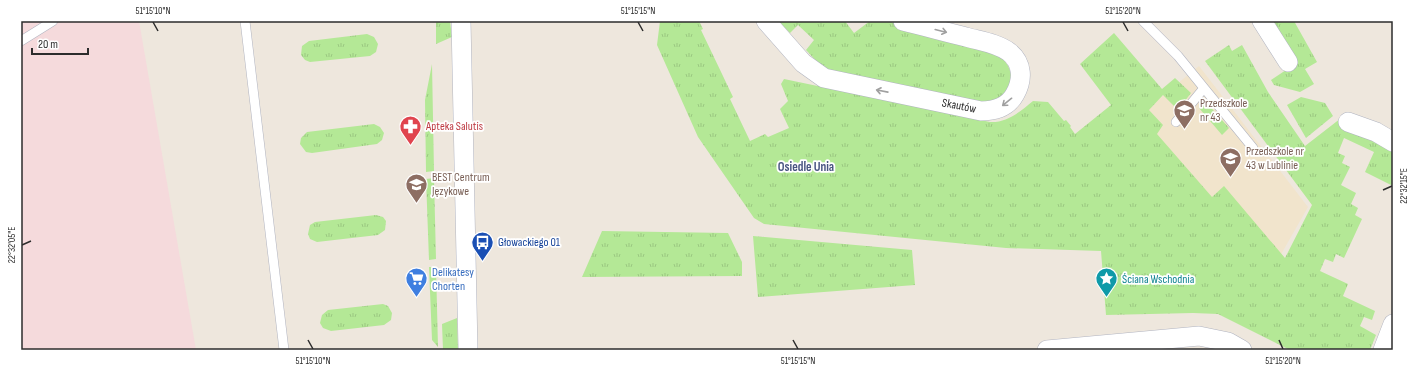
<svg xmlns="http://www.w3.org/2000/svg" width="1414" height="371" viewBox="0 0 1414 371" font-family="'Sofia Sans Condensed',sans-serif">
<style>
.education{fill:#f1e4cc}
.medical{fill:#f5dadc}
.grass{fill:url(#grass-tufts)}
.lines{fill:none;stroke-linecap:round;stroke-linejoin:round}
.service-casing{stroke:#b1b4c0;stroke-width:10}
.minor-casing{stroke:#b1b4c0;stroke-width:20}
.service{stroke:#fff;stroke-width:9}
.minor{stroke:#fff;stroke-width:19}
.oneway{stroke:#a0a0a0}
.ticks{fill:none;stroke:#2c2c2c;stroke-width:1.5}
.labels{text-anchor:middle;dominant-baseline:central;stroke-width:3.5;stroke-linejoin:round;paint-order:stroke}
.education-label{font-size:12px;fill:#785e54;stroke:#fff;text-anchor:start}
.street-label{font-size:12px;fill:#2c2c2c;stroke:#fff}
.health-label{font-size:12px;fill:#be3a42;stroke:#fff;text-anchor:start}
.transit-label{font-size:12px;fill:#164399;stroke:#fff;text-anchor:start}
.shop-label{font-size:12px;fill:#366cbe;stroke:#fff;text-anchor:start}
.culture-label{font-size:12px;fill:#0d838f;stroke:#fff;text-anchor:start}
.neighbourhood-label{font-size:13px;font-weight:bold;fill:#485480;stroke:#fff}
.neatline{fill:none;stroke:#2c2c2c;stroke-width:1.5}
.ticks-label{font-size:10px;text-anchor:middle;fill:#2c2c2c}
</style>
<defs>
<pattern id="grass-tufts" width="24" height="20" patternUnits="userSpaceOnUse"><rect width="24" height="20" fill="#b4e896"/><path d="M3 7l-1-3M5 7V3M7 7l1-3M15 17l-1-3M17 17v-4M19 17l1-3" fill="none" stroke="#9bc781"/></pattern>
</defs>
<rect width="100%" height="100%" fill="#eee7dd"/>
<path class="education" d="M1199 66 1308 207 1271 272 1043 193Z"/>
<path class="medical" d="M21 21H139L196 350H21Z"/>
<path class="grass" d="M436 21H450L452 37 436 44Z
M660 21H699L703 29 701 30 733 97 730 99 750 141 765 134 768 137 789 128 780 109 788 101 781 84 784 79 990 122C1007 123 1021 111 1033 101L1048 102 1064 121 1066 120 1071 126 1070 127 1075 134 1111 105 1080 64 1114 33 1162 89 1175 78 1191 93 1178 110 1163 95 1149 110 1163 125 1157 134 1212 197 1224 186 1285 258 1312 205 1205 61 1229 45 1232 51 1242 45 1268 92 1305 146 1345 115 1393 152V186L1365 172 1374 152 1344 138 1338 153 1345 156 1342 163 1350 167 1341 185 1356 193 1351 204 1358 208 1355 215 1362 219 1344 258 1336 254 1333 262 1325 259 1320 271 1348 284 1343 296 1375 311 1372 320 1364 317 1360 326 1376 335 1370 350H1290L1218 314 1193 313 1106 315 1101 251 1006 248 764 224 754 218 698 137 657 45Z
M778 21H845L854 33 870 21H887L993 49C1008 61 1019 77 1004 95 1000 99 993 102 988 105L836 74 821 66 806 50 814 40 798 25 790 33Z
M1272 21H1294L1317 62 1305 69 1314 84 1300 92 1274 85 1271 80 1298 62Z
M367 34 374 37 378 44 376 52 370 56 310 62 305 60 301 55 302 46 309 41Z
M432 64 434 171 426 172 425 100Z
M1301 97 1325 103 1333 116 1306 138 1287 105Z
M1206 102 1229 128 1222 135 1199 108Z
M374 124 380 127 384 133 382 140 377 144 312 153 306 152 300 144 301 138 307 132Z
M434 178 436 259 429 260 426 179Z
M376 215 383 217 386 221 385 230 378 235 317 242 310 239 308 234 310 225 315 222Z
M602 231 728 233 742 262V276L582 277Z
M753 236 912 250 915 285 758 297Z
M429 267H436L438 347 432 340Z
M383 304 388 306 392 313 391 320 384 325 331 331 323 328 320 323 322 315 328 310Z
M457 318 458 350H443L442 324Z"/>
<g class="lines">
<defs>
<path id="service" d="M245 21 284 350
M1143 21 1178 56 1204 88 1176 122
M21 41 53 21
M1204 88 1253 148"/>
<path id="minor" d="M461 21 468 350
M766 21 803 63 824 78 981 111C995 111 1008 107 1015 94 1023 80 1023 63 1009 52 997 43 980 41 966 37 945 32 924 26 903 21
M1262 21 1288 62
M1348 122 1376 132 1393 142
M1047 350 1199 336 1228 342 1242 350
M1383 350 1393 324"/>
</defs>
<use href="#service" class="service-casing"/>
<use href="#minor" class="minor-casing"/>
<use href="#service" class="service"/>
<use href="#minor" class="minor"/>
</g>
<defs><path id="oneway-shaft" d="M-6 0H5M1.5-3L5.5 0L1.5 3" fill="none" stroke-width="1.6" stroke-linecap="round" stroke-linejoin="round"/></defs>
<g class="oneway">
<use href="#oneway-shaft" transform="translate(941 31) rotate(14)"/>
<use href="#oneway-shaft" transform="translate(882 91) rotate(-169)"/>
<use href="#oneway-shaft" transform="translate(1007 102) rotate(141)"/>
</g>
<path class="ticks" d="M153 22 158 31M638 22 643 31M1123 22 1128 31M1383 190 1392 186M22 245 31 241M308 340 313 349M793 340 798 349M1279 340 1283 349"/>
<defs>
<symbol id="school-pin" viewBox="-11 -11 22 30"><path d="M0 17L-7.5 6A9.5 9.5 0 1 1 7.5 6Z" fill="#8d6e63" stroke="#fff"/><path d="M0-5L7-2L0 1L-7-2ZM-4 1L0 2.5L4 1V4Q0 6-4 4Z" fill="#fff"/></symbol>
<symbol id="pharmacy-pin" viewBox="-11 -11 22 30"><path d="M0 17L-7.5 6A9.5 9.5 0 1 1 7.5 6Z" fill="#e0444e" stroke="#fff"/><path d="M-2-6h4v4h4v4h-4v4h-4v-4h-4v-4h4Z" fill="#fff"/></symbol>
<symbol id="bus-pin" viewBox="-11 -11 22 30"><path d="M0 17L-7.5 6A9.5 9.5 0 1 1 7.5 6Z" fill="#1a4fb4" stroke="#fff"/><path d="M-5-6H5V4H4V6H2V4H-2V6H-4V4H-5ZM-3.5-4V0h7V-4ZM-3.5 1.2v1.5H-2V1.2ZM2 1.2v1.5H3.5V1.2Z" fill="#fff"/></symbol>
<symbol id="supermarket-pin" viewBox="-11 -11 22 30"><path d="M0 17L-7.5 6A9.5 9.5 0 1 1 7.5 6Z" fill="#3f7fe0" stroke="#fff"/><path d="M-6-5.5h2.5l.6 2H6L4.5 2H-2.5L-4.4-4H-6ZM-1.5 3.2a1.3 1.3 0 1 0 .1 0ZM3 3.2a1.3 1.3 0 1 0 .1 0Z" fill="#fff"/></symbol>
<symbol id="sight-pin" viewBox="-11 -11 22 30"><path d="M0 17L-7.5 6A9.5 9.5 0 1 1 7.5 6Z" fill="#0f9aa8" stroke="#fff"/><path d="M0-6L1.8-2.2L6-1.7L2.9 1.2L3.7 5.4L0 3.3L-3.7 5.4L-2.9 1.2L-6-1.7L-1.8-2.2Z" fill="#fff"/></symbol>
</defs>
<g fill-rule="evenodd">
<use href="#school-pin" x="1172" y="98" width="25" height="34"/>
<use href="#pharmacy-pin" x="398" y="114" width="25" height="34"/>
<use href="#school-pin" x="1218" y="146" width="25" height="34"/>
<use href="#school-pin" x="404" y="172" width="25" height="34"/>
<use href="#bus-pin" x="470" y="230" width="25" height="34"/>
<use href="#supermarket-pin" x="404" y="266" width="25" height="34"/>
<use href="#sight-pin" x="1094" y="266" width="25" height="34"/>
</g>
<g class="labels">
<g class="education-label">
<text x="1200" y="103">Przedszkole<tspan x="1200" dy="14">nr 43</tspan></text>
<text x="1246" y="151">Przedszkole nr<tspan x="1246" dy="14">43 w Lublinie</tspan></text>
<text x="432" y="177">BEST Centrum<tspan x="432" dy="14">Językowe</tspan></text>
</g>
<g class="street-label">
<text transform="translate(959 106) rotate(11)">Skautów</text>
</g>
<g class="health-label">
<text x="426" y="126">Apteka Salutis</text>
</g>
<g class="transit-label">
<text x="498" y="242">Głowackiego 01</text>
</g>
<g class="shop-label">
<text x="432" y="272">Delikatesy<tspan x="432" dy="14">Chorten</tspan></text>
</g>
<g class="culture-label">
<text x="1122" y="279">Ściana Wschodnia</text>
</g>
<g class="neighbourhood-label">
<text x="806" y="167">Osiedle Unia</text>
</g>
</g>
<rect width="1414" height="371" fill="none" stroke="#ffffff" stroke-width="44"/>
<path d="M32 48v6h56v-6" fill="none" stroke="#2c2c2c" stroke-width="2"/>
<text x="38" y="48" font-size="12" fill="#2c2c2c" stroke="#ffffff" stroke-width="3" paint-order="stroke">20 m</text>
<rect x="22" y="22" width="1370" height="327" class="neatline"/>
<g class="ticks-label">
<text x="153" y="14">51°15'10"N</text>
<text x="638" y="14">51°15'15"N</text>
<text x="1123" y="14">51°15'20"N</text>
<text transform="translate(1403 186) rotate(-90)" y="4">22°32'15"E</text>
<text transform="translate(11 245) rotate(-90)" y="4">22°32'05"E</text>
<text x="313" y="364">51°15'10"N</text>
<text x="798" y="364">51°15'15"N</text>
<text x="1283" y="364">51°15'20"N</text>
</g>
</svg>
